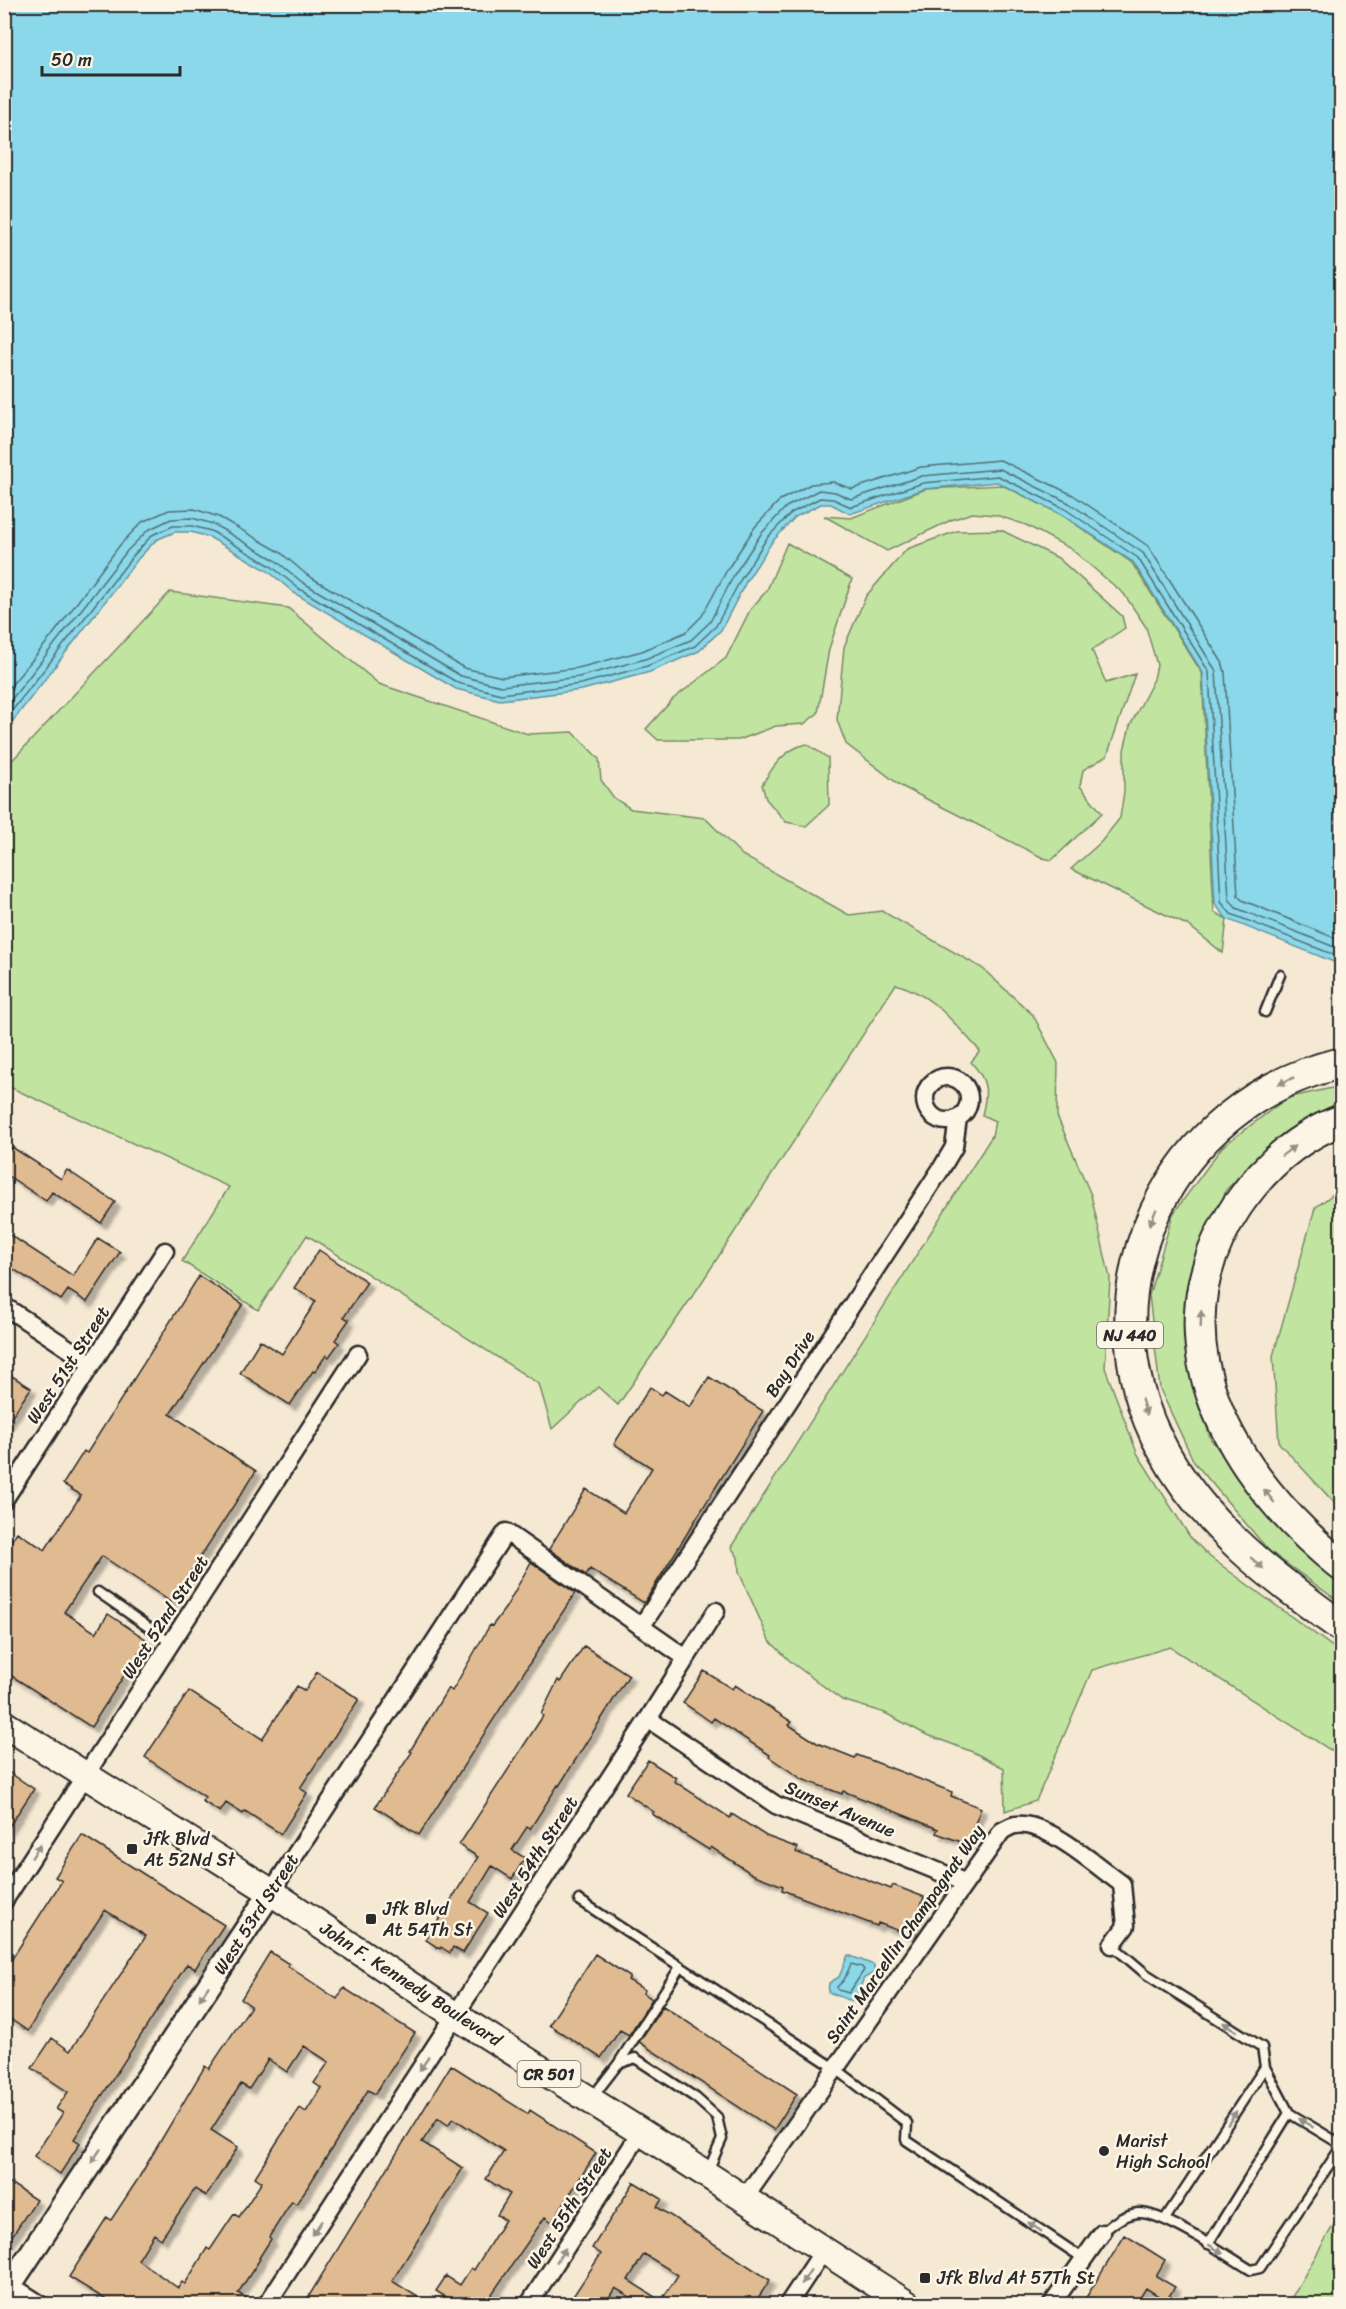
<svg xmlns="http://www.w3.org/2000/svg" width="1346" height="2309" viewBox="0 0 1346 2309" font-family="Sriracha,sans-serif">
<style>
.green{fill:#c1e5a0;stroke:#768866;stroke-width:1.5}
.water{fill:#8ad8e9;stroke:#64939d;stroke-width:1.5}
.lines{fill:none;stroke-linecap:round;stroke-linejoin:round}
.shore{stroke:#517077;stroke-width:1.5}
.building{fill:#e0bb91;stroke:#2b2b2b;stroke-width:1.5;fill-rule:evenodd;filter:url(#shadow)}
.lane-casing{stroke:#2b2b2b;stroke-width:13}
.street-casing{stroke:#2b2b2b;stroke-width:21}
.secondary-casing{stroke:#2b2b2b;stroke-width:27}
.primary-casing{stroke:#2b2b2b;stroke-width:30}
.highway-casing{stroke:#2b2b2b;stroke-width:34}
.lane{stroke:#fcf5e5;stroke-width:8}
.street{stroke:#fcf5e5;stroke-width:16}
.secondary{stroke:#fcf5e5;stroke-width:22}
.primary{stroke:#fcf5e5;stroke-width:26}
.highway{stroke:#fcf5e5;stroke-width:30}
.oneway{fill:#949088}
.poi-dot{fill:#2b2b2b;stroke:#fcf5e5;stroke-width:2}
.labels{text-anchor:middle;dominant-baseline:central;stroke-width:5;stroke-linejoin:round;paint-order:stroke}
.shield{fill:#fcf5e5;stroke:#6a6863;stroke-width:1.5}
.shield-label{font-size:16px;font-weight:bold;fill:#2b2b2b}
.street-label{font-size:18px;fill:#2b2b2b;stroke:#fcf5e5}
.poi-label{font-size:18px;fill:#2b2b2b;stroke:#fcf5e5;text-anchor:start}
</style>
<defs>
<filter id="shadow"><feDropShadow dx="5.5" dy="5.5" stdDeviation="1.5" flood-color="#0004"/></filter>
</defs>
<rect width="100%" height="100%" fill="#f6e9d4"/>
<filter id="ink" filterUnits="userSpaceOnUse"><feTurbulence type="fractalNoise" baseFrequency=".0167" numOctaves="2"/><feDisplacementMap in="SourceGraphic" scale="12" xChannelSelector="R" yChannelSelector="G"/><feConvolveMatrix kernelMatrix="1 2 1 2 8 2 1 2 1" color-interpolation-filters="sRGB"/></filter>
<g filter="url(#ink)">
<path class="green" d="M1002 485 1062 515 1132 563 1202 673 1214 912 1227 919 1223 953 1189 926 1071 869 1101 842 1120 818 1124 791V750L1130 726 1154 679 1157 665 1146 627 1124 594 1071 549 1026 525 996 515 972 513 951 520 887 551 824 516 851 518 926 489Z
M1001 530 1058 558 1122 616 1125 628 1092 650 1106 683 1135 674 1107 756 1083 770 1080 786 1102 813 1052 860 1043 858 901 786 846 744 837 720 844 647 866 596 907 549 957 531Z
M787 543 852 579 829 649 818 713 804 724 776 726 739 740H658L646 729 673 699 726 658 750 610 767 590Z
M170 592 288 608 379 684 528 734 573 732 599 759 601 780 614 798 631 809 705 818 742 855 849 915 882 911 982 968 1033 1015 1058 1063 1057 1116 1091 1195 1110 1278 1105 1368 1137 1453 1190 1537 1210 1557 1341 1653V1757L1170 1647 1092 1670 1036 1801 1005 1811 1004 1768 973 1752 925 1734 885 1713 842 1700 791 1662 769 1640 739 1572 738 1557 731 1547 992 1136 995 1121 982 1115C988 1091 988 1081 971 1062L980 1051C953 1022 935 996 896 984L700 1285 618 1405 598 1387 552 1429 539 1384 307 1235 258 1310 182 1261 229 1187 5 1085V768Z
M807 744 828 758 829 805 806 826 786 822 766 799 762 785C773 766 784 749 807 744Z
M1341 1086V1101L1285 1132 1226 1190 1189 1283V1363L1210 1438 1261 1507 1321 1568 1341 1583V1603L1269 1551 1194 1462 1160 1389 1149 1295 1173 1214 1222 1147 1287 1098Z
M1341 1188V1510L1279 1443 1273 1356 1315 1208Z
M1341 2212 1342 2296 1338 2304H1288Z"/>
<path class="water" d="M5 4 1341 5V965L1227 919 1215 904 1203 673 1133 562 1062 515 997 482 924 489 850 514 831 504H821L795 517 772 542 746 582 721 630 699 651 650 672 582 690 500 700 456 689 294 593 268 571 209 537 191 532H175L156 540 138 559 5 731Z
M848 1955 874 1965V1973L864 1978 854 2002 828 1992 829 1983 839 1977Z"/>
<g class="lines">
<path class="shore" d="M4 694 52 636 120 545 142 522 169 510 194 509 219 517 280 552 307 575 464 668 502 677 578 668 642 651 686 632 702 616 727 570 755 527 780 500 811 484 833 482 852 489 921 467 1000 460 1073 495 1148 546 1222 662 1225 672 1238 896 1242 900 1342 941
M4 709 127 551 148 530 171 519 192 518 213 524 275 560 302 582 461 676 501 686 579 677 645 659 691 640 710 622 734 575 761 534 786 507 819 490 835 492 851 499 922 476 1000 469 1069 503 1143 553 1216 671 1229 899 1236 908 1342 950
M4 721 133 556 152 535 173 526H192L211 531 271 566 298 588 458 683 501 694 581 684 647 666 695 646 716 626 741 579 767 538 791 513 820 498 833 499 851 507 923 483 998 476 1065 509 1138 558 1209 672 1221 902 1231 914 1342 958
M851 1964 862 1967 864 1970 849 1993 838 1990 837 1987 844 1980Z"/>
</g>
<path class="building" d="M12 1147 61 1179 67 1170 115 1202 101 1223 52 1192 46 1201 4 1173V1158Z
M4 1231 73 1276 98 1238 120 1252 87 1302 68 1290 61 1300 4 1263Z
M319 1250 367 1282 344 1317 349 1320 335 1340 339 1343 329 1357 326 1355 315 1372 313 1371 290 1405 240 1373 260 1340 282 1354 309 1312 316 1301 294 1288Z
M199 1276 243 1304 170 1414 256 1471 171 1602 102 1556 64 1612 96 1633 108 1614 147 1640 91 1727 4 1671V1552L17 1532 45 1550 81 1495 63 1484 84 1451 87 1453Z
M4 1371 31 1388 4 1428Z
M709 1377 763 1411 644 1603 590 1569 586 1575 549 1549 586 1489 624 1513 652 1468 614 1444 650 1387 662 1395 665 1391 690 1407Z
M531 1562 575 1593 419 1835 375 1807 412 1752 410 1751 448 1688 452 1691 490 1625 492 1626 506 1607Z
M584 1646 629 1675 559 1786 558 1785 530 1829 527 1827 512 1850 525 1858 512 1879 492 1866 470 1902 488 1913 463 1953 453 1947 450 1953 441 1947 440 1949 426 1940 478 1857 459 1845 543 1716 541 1714 558 1680 560 1682Z
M704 1671 732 1689 735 1685 792 1722 789 1725 817 1743 855 1758 857 1755 904 1773 952 1792 951 1796 981 1808 967 1844 936 1833 938 1829 906 1816 843 1791 842 1794 802 1779 769 1757 770 1755 714 1718 711 1722 697 1712 683 1703Z
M317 1672 359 1699 300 1788 307 1793 281 1834 245 1811 243 1814 226 1803 220 1812 202 1801 205 1797 145 1757 189 1691 262 1739 297 1686 305 1691Z
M648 1760 676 1778 674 1781 730 1818 732 1814 766 1836 798 1848 796 1852 891 1889 893 1885 924 1897 910 1935 878 1923 877 1926 782 1890 783 1886 752 1874 711 1847 709 1850 652 1814 654 1812 626 1793Z
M4 1769 34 1789 4 1834Z
M82 1835 224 1925 195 1969 187 1964 74 2139 80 2143 60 2174 34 2156 63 2113 56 2109 68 2092 32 2068 52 2038 70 2051 146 1936 105 1910 48 1996 28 2031 4 2015V1971L62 1881 55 1877Z
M270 1952 289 1964 288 1966 337 1999 344 1988 415 2033 375 2094 368 2090 309 2185 296 2204 292 2201 269 2237 271 2239 259 2258 260 2259 238 2293 256 2304H113L69 2277 107 2217 111 2220 138 2179 205 2066 209 2069 251 2006 241 1999ZM304 2046 329 2062 314 2083 321 2088 306 2112 300 2108 277 2142 255 2177 262 2182 239 2217 234 2214 210 2250 207 2248 185 2284 182 2282 178 2288 138 2260 154 2234 161 2239 195 2189 206 2196 238 2147 211 2130 241 2084 249 2089 268 2059 287 2072Z
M595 1954 630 1977 628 1980 645 1990 643 1993 652 1999 629 2035 620 2030 601 2058 549 2025Z
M663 2006 797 2094 774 2130 639 2042Z
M451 2065 528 2114 530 2110 596 2153 552 2222 545 2217 485 2304H457L436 2291 446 2276 460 2285 471 2268 474 2270 505 2220 497 2215 510 2194 486 2179 504 2151 453 2118 448 2125 438 2118 422 2142 463 2168 392 2281 429 2304H304Z
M634 2182 662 2199 657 2207 770 2280 754 2304H642L615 2288 605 2304H568L601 2254 592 2248ZM644 2254 678 2275 661 2301 628 2280Z
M10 2183 36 2200 4 2248V2190Z
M1125 2235 1165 2260 1156 2276 1175 2287 1166 2301 1146 2288 1136 2304H1082Z"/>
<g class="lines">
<defs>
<path id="lane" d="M1265 1012 1280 975
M98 1592 171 1643
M579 1900 835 2068 907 2123 906 2140 1084 2259
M1112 1945 1146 1974 1262 2047 1265 2067 1289 2113
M618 2064 680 1967
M591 2099 618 2064 635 2058 696 2098 717 2117 722 2139 708 2171
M1165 2219 1265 2067
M1102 2233C1113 2223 1123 2215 1138 2213 1163 2211 1228 2256 1251 2270L1260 2268 1339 2150 1337 2142 1289 2113 1208 2244"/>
<path id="street" d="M925 1099a22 22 0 1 1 44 0a22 22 0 1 1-44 0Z
M4 1306 92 1364
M4 1500 165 1251
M641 1627 941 1169 954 1147 958 1118
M648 1719 776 1805 964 1882
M271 1892 506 1532 686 1658
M4 1901 358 1354
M744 2199 1002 1831C1006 1829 1010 1826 1015 1825 1046 1820 1096 1866 1122 1884L1126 1926 1112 1945
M4 2281 40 2304
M267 2304 648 1719 716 1611
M529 2304 641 2132
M788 2304 824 2250
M1052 2304 1102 2233"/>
<path id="secondary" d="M4 2294 271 1892"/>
<path id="primary" d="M4 1724 271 1892 456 2016 641 2132 907 2304"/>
<path id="highway" d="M1342 1063C1168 1101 1077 1293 1163 1450 1204 1526 1273 1578 1342 1627
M1342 1120C1298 1136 1263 1168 1237 1206 1148 1340 1232 1478 1342 1566"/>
</defs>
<use href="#lane" class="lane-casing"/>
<use href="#street" class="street-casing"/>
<use href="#secondary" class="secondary-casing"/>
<use href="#primary" class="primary-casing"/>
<use href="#highway" class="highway-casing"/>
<use href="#lane" class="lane"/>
<use href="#street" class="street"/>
<use href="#secondary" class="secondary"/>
<use href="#primary" class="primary"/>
<use href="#highway" class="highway"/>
</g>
<defs><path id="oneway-solid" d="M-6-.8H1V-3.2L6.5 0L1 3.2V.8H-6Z" transform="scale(1.5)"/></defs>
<g class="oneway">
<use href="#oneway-solid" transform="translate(1286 1081) rotate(156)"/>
<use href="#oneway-solid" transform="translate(1288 1151) rotate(-37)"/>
<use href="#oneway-solid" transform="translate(1153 1217) rotate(113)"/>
<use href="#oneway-solid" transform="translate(1201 1319) rotate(-88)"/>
<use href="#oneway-solid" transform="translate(1144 1407) rotate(72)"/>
<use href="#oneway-solid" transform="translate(1269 1496) rotate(-129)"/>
<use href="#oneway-solid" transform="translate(1257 1563) rotate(41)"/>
<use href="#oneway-solid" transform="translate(36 1851) rotate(-57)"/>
<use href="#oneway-solid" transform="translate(204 1993) rotate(124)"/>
<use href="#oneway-solid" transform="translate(1230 2027) rotate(-148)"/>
<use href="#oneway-solid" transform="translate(424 2064) rotate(123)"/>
<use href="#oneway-solid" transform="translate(1232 2118) rotate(-57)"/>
<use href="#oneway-solid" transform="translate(1306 2123) rotate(-148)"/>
<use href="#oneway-solid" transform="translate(96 2156) rotate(124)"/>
<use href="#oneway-solid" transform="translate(1035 2227) rotate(-146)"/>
<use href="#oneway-solid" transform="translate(317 2228) rotate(123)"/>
<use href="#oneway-solid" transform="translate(1216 2249) rotate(31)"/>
<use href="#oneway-solid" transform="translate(561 2255) rotate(-57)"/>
<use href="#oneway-solid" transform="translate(806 2277) rotate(123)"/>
</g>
</g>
<g class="poi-dot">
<rect x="126" y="1843" width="12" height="12" rx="3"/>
<rect x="365" y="1913" width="12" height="12" rx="3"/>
<circle cx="1104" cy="2151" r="6"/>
<rect x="919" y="2272" width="12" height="12" rx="3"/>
</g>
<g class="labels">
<g class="shield">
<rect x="1097" y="1322" width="66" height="26" rx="4.5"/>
<rect x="517.5" y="2061" width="63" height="26" rx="4.5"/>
</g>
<g class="shield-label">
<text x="1130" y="1335">NJ 440</text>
<text x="549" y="2074">CR 501</text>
</g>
<g class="street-label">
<text transform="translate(790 1364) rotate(-57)">Bay Drive</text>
<text transform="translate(68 1365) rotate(-57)">West 51st Street</text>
<text transform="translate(165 1617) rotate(-57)">West 52nd Street</text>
<text transform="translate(840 1809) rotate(23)">Sunset Avenue</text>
<text transform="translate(535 1857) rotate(-57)">West 54th Street</text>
<text transform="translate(256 1914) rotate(-57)">West 53rd Street</text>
<text transform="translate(905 1934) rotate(-55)">Saint Marcellin Champagnat Way</text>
<text transform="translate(411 1984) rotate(33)">John F. Kennedy Boulevard</text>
<text transform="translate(569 2208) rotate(-57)">West 55th Street</text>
</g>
<g class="poi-label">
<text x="144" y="1839">Jfk Blvd<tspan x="144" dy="21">At 52Nd St</tspan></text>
<text x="383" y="1909">Jfk Blvd<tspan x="383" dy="21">At 54Th St</tspan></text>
<text x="1116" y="2141">Marist<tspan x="1116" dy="21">High School</tspan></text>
<text x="937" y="2278">Jfk Blvd At 57Th St</text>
</g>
</g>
<rect width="1346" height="2309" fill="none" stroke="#fcf5e5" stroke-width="24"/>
<rect x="12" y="12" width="1322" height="2285" fill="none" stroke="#2b2b2b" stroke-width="2" filter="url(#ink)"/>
<path d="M42 66v9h138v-9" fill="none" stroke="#2b2b2b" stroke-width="3"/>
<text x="51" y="66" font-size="18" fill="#2b2b2b" stroke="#fcf5e5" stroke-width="4.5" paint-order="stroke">50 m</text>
</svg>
